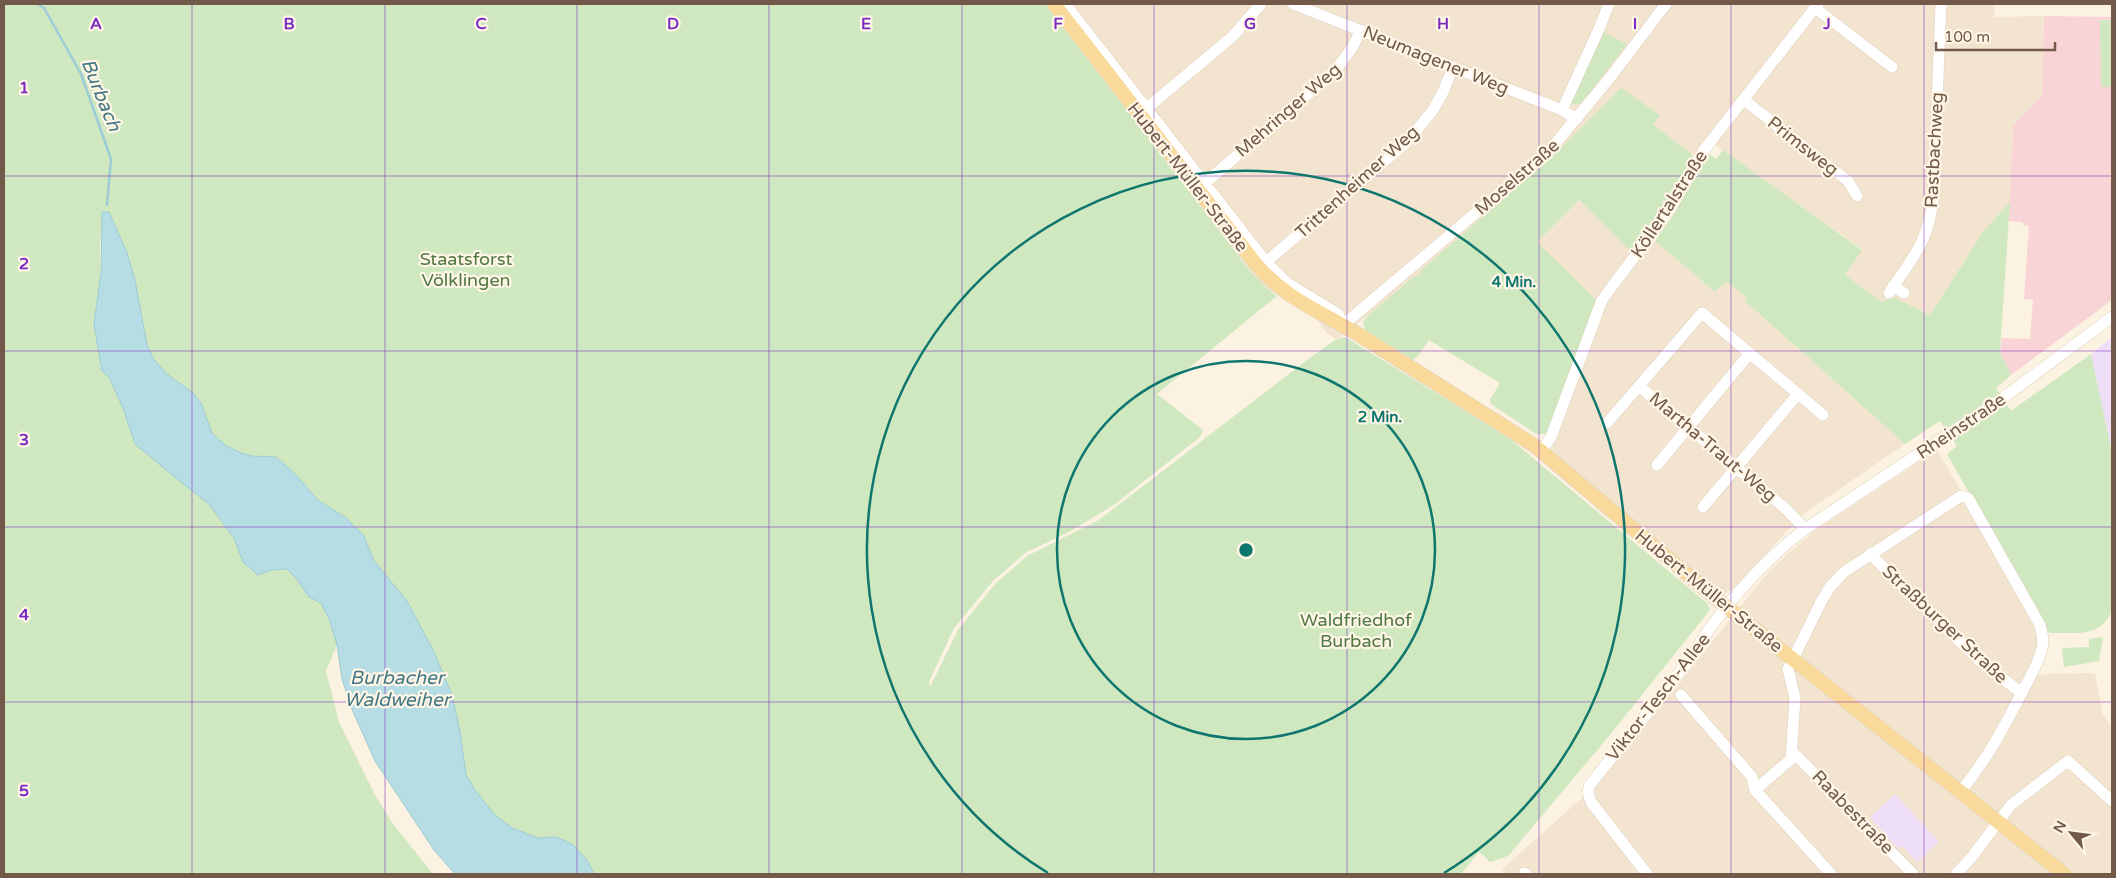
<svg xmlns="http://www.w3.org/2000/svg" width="2116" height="878" viewBox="0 0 2116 878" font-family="'Varela Round',sans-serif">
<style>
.residential{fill:#f3e4d0}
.education{fill:#efdef7}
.medical{fill:#f9d4d7}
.green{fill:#cfe8c0}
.water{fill:#b6dce4;stroke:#9dcbd6}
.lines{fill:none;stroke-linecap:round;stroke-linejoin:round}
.stream{stroke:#9dcbd6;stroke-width:2.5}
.minor-casing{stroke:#dfcfbd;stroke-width:12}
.major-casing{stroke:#dad4d0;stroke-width:15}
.minor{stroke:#fff;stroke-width:11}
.major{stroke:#f9da9a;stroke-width:14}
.grid{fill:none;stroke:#7b2cbf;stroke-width:1;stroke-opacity:0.55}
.ring{fill:none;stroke:#0f766e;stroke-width:2.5}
.labels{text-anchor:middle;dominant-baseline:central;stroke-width:4.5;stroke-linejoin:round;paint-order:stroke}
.street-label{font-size:18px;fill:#725949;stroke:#fff6e7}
.park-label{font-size:18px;fill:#4f7841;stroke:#fff6e7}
.water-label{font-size:19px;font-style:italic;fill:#437885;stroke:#fff6e7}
.grid-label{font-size:16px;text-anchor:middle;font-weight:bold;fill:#7b2cbf;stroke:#fff6e7;stroke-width:4.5;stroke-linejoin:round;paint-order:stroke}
.centre{fill:#0f766e;stroke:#fff6e7;stroke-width:2.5}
.ring-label{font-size:15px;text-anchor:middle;font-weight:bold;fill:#0f766e;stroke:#fff6e7;stroke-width:4.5;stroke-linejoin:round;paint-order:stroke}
</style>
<rect width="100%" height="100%" fill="#fcf2e1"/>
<path class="residential" d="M1046 4H1995L1994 17 2044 16 2042 96 2013 126 2010 202 1983 232 1930 315 1893 297 1882 302 1845 275 1862 249 1707 139 1693 155 1652 125 1659 115 1597 112 1551 158 1420 271 1421 273 1337 340 1327 333 1316 319 1268 289 1249 270Z
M1579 200 1640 259 1655 241 1715 292 1726 281 1747 298 1745 301 1905 444 1802 515 1734 589 1721 595 1549 450 1537 242Z
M1937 450 1967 501 2037 630 2038 643 2035 654 2025 675 2089 673 2095 674 2103 715 2112 727V874H1505L1502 869 1593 788 1618 749 1624 752 1768 572 1813 532Z"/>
<path class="education" d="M2112 337V453L2091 354Z
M1895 794 1939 842 1917 862 1902 846 1898 849 1870 817Z"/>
<path class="medical" d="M2044 16 2112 17V300L2011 375 2000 352 2002 338 2030 339 2033 300 2024 299 2029 226 2023 225V222L2009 221 2013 126 2042 96Z"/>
<path class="green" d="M4 4H1046L1249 270 1268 289 1277 296 1157 394 1203 430 1200 437 1115 504 1071 531 1025 553 993 581 954 628 929 682 930 687 958 630 995 584 1027 556 1099 520 1311 357 1335 340 1345 337 1509 438 1708 604 1710 610 1605 741 1508 856 1490 862 1479 852 1461 874H594L587 860 556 837 538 838 512 828 494 814 475 790 466 775 460 732 452 695 434 652 407 601 374 561 363 536 345 517 319 501 294 473 276 457 252 456 241 453 225 445 212 433 201 403 193 393 167 374 154 360 147 345 135 280 127 253 109 212H103L100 242 102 371 109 377 123 408 135 444 171 474 209 504 234 538 243 562 271 570 286 569 296 578 309 597 321 603 330 621 337 645 326 671 339 722 374 793 393 824 433 874H4Z
M2100 20H2112V87H2101Z
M1602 32 1627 44 1581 104 1567 105Z
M1621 88 1660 115 1653 125 1693 155 1690 160 1691 161 1701 148 1716 159 1723 150 1862 250 1845 275 1882 302 1893 297 1930 315 1983 232 2010 202 2000 352 2011 375 1996 388 2011 411 2091 354 2112 453V611C2099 639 2076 632 2049 633L1947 454 1957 446 1940 421 1905 444 1745 301 1747 298 1726 281 1715 292 1655 241 1677 210 1663 200 1662 201 1668 205 1633 254 1579 200 1537 242 1597 301 1548 434H1536L1491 404 1490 400 1500 383 1429 340 1418 356 1413 360 1366 331 1363 322 1367 316 1415 276 1416 277 1421 273 1420 271 1551 158Z
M2103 637 2099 661 2064 667 2062 648 2089 647V639Z"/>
<path class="water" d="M102 212H109L127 253 135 280 147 345 154 360 167 374 193 393 201 403 212 433 225 445 241 453 252 456 276 457 294 473 319 501 345 517 364 536 374 561 407 601 434 652 452 695 460 732 466 775 475 790 494 814 512 828 538 838 556 837 572 844 587 860 594 874H455L434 850 375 761 351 707 342 679 337 645 330 621 321 603 309 597 296 578 287 569 271 570 258 575 243 562 234 538 209 504 171 474 135 444 123 408 109 377 102 371 94 324 101 273Z"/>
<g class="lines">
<path class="stream" d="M38 4 44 8 81 74 111 159 107 205"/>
<defs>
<path id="minor" d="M1065 4 1266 262 1287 283 1338 314 1343 325 1549 151 1609 79 1666 4
M1293 4 1562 110 1577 119
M1815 8 1892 67
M1744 100 1848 181 1857 196
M1147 108 1232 37 1261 4
M1562 110 1599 29 1609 4
M1205 183 1335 71 1352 48 1361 30
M1266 262 1407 142 1433 110 1443 92 1453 67
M1893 286 1904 293
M1889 293C1912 258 1928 243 1933 200L1941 4
M1639 386 1786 509 1805 529
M1607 423 1702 313 1823 415
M1541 452 1551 437 1602 300 1672 206 1704 150 1818 4
M1657 465 1750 353
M1703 507 1798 394
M1870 554 1983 664 2022 693
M1681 695 1752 777 1755 790
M1792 751 1913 874
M1524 873 1526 874
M1647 874 1591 802 1588 793 1589 786 1690 659C1719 610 1760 564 1805 529L2003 398 2112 317
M1831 874 1755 790 1791 759 1795 698 1788 669 1822 600 1830 587 1844 572 1961 496 1968 498 2040 625C2042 633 2044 640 2042 648 2039 663 2030 677 2023 690 2005 726 1986 761 1960 792
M1956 874 1971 858 2011 805 2068 761 2112 801"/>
<path id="major" d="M1054 4 1255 263C1285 299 1322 312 1361 336L1535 446 1708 592 2064 874"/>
</defs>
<use href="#minor" class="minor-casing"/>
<use href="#major" class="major-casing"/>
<use href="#minor" class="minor"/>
<use href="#major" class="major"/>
</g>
<path class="grid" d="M192 4V874M385 4V874M577 4V874M769 4V874M962 4V874M1154 4V874M1347 4V874M1539 4V874M1731 4V874M1924 4V874M4 176H2112M4 351H2112M4 527H2112M4 702H2112"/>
<g class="ring">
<circle cx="1246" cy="550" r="189"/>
<path d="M1048 873A379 379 0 1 1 1444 873"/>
</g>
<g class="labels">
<g class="street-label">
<text transform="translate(1436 60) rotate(22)">Neumagener Weg</text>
<text transform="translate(1288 110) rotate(-41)">Mehringer Weg</text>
<text transform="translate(1803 146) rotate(38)">Primsweg</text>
<text transform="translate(1934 150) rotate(-87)">Rastbachweg</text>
<text transform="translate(1188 177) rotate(52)">Hubert-Müller-Straße</text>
<text transform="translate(1517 177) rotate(-41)">Moselstraße</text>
<text transform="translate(1357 182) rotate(-42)">Trittenheimer Weg</text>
<text transform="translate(1669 204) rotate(-57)">Köllertalstraße</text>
<text transform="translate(1961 426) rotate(-34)">Rheinstraße</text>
<text transform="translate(1713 447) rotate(40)">Martha-Traut-Weg</text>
<text transform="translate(1709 591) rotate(39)">Hubert-Müller-Straße</text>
<text transform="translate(1945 624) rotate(43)">Straßburger Straße</text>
<text transform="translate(1658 697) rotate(-52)">Viktor-Tesch-Allee</text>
<text transform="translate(1853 812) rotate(46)">Raabestraße</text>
</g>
<g class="park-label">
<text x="466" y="259">Staatsforst<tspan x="466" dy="21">Völklingen</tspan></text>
<text x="1356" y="620">Waldfriedhof<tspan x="1356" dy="21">Burbach</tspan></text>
</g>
<g class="water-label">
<text transform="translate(101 95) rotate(68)">Burbach</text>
<text x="397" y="678">Burbacher<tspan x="397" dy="22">Waldweiher</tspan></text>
</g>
</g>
<g class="grid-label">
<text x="96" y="29">A</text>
<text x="289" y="29">B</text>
<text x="481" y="29">C</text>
<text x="673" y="29">D</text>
<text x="866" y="29">E</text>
<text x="1058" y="29">F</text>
<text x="1250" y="29">G</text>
<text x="1443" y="29">H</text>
<text x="1635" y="29">I</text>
<text x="1827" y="29">J</text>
<text x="24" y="93">1</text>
<text x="24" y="269">2</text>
<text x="24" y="445">3</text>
<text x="24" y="620">4</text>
<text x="24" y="796">5</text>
</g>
<circle cx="1246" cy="550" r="8" class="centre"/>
<g class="ring-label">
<text x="1514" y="287">4 Min.</text>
<text x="1380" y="422">2 Min.</text>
</g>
<rect width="2116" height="878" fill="none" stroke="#725949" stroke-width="10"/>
<g transform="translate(2071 833) rotate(299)" stroke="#fff6e7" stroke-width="4" paint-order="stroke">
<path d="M0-4L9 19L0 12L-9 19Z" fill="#725949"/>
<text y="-8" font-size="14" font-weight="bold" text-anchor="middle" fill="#725949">N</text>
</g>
<path d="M1936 42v8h119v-8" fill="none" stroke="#725949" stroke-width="2.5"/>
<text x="1944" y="42" font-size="15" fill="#725949" stroke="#fff6e7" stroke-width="4" paint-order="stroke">100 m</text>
</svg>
